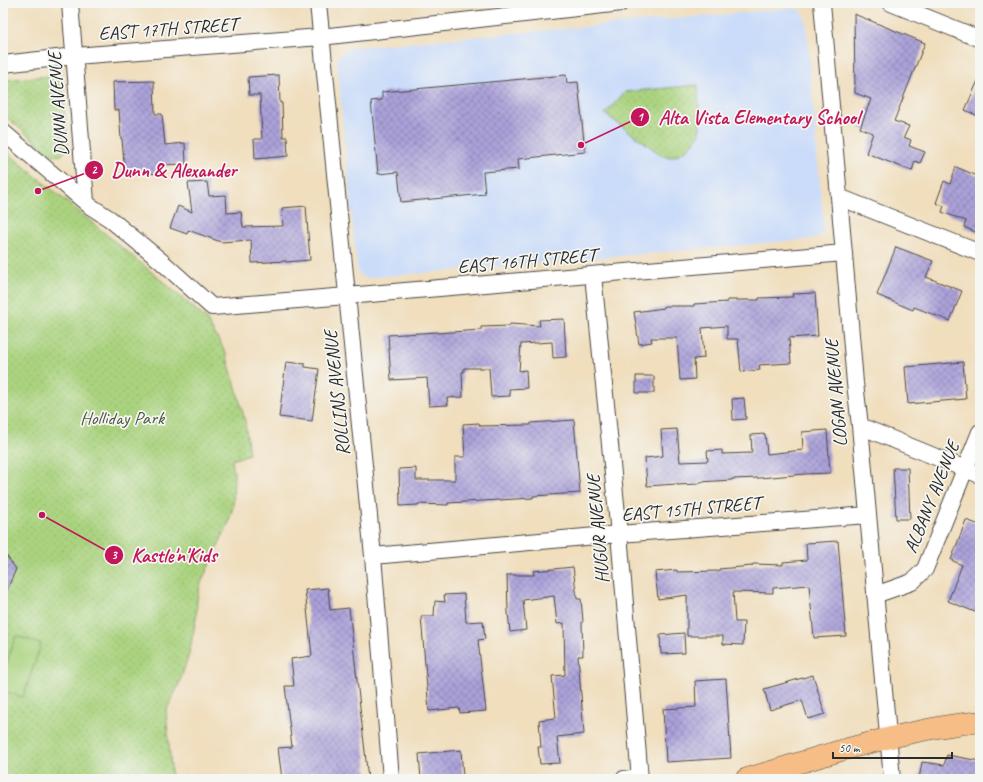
<svg xmlns="http://www.w3.org/2000/svg" width="983" height="782" viewBox="0 0 983 782" font-family="Caveat,sans-serif">
<style>
.built{fill:#cadcf9}
.green{fill:url(#green-dots);stroke:#6a7f55}
.pitch{fill:#aad37f;stroke:#6a7f55}
.building{fill:url(#building-cross-hatch)}
.lines{fill:none;stroke-linecap:round;stroke-linejoin:round}
.minor-casing{stroke:#494641;stroke-width:18}
.major-casing{stroke:#494641;stroke-width:22}
.minor{stroke:#fff;stroke-width:16}
.major{stroke:#f6be86;stroke-width:21}
.labels{text-anchor:middle;dominant-baseline:central;stroke-width:3.5;stroke-linejoin:round;paint-order:stroke}
.street-label{font-size:19px;fill:#2b2b2b;stroke:#f6f6f2}
.park-label{font-size:19px;fill:#4b5540;stroke:#f6f6f2}
.leader{fill:none;stroke:#c2185b;stroke-width:1.5}
.callout-dot{fill:#c2185b;stroke:#f6f6f2;stroke-width:1.5}
.mark-label{font-size:12px;text-anchor:middle;font-weight:bold;fill:#fff}
.callout-label{font-size:20px;text-anchor:middle;font-weight:bold;fill:#c2185b;stroke:#f6f6f2;stroke-width:3.5;stroke-linejoin:round;paint-order:stroke}
</style>
<defs>
<pattern id="green-dots" width="8" height="8" patternUnits="userSpaceOnUse"><rect width="8" height="8" fill="#aad37f"/><path d="M2 2h.1M6 6h.1" fill="none" stroke="#92b56e" stroke-width="1.8" stroke-linecap="round"/></pattern>
<pattern id="building-cross-hatch" width="8" height="8" patternUnits="userSpaceOnUse"><rect width="8" height="8" fill="#aca2da"/><path d="M0 0l8 8M0 8l8-8" fill="none" stroke="#8c84b1"/></pattern>
</defs>
<rect width="100%" height="100%" fill="#f6f6f2"/>
<filter id="ink" filterUnits="userSpaceOnUse"><feTurbulence type="fractalNoise" baseFrequency=".025" numOctaves="2"/><feDisplacementMap in="SourceGraphic" scale="8" xChannelSelector="R" yChannelSelector="G"/><feConvolveMatrix kernelMatrix="1 2 1 2 8 2 1 2 1" color-interpolation-filters="sRGB"/></filter>
<filter id="wash" filterUnits="userSpaceOnUse"><feTurbulence type="fractalNoise" baseFrequency=".012" numOctaves="4" result="noise"/><feDisplacementMap in="SourceGraphic" scale="16" xChannelSelector="R" yChannelSelector="G"/><feGaussianBlur stdDeviation="0.9" result="paint"/><feColorMatrix in="noise" values="0 0 0 0 0 0 0 0 0 0 0 0 0 0 0 0 0 1.4 0 .05"/><feComposite in="paint" operator="in"/></filter>
<g filter="url(#wash)">
<rect width="100%" height="100%" fill="#f0debd"/>
<path class="built" d="M794 8 800 10 804 16 806 23 824 230 820 236 812 239 365 278 359 274 357 270 337 61 339 56 344 51 349 48Z"/>
<path class="green" d="M51 76C56 77 60 80 62 86L68 143C65 156 59 159 48 152L3 114V80Z
M698 85 700 134 688 149 673 157 663 156 605 114 625 92Z
M3 149 167 285 206 319 225 351 236 387 245 421 249 454 232 460 234 473 233 507 228 524 201 583 197 599 196 619 189 654 179 684 166 711 172 779H3Z"/>
<path class="pitch" d="M16 636 41 644 23 697 3 691V674Z"/>
<g id="blocks">
<path class="building" d="M854 14 925 43 894 121 909 126 904 137 911 140 909 146 925 152 920 163 915 161 912 171 866 153 873 133 860 128 871 99 855 93Z
M279 75 280 103H282L283 137H287L288 156 255 159 254 139H262L260 95H249L248 77Z
M566 75 567 83 578 82 585 152 518 159 519 169 483 172 485 194 453 197 401 202 398 172 378 174 371 101 382 100V92Z
M980 76V117L965 110Z
M154 81 155 114H162L165 145 185 143 186 164 160 165V173L125 175 122 139H121L119 110H114L113 82Z
M956 167 980 177V234L964 227 966 221 942 212 944 206 936 203 944 181 950 184Z
M207 182 209 196 226 195 227 213 241 212 243 227 283 226 282 208 306 206 310 260 286 262V261L252 263 251 240 221 242 188 230 187 234 170 228 178 206 192 212 188 183Z
M896 247 933 261 926 277 962 291 950 321 914 307 913 310 877 295Z
M815 293 818 336 789 338 791 363 759 365 760 370 741 372 738 339H727V326L702 328 704 358 694 359 695 379 680 380 677 338H651L652 342 639 344 634 312 664 308V306H694V304L727 302V300H759V298L793 297 792 294Z
M564 319 566 357 553 358 552 342 521 344 519 371 526 370 527 388 509 389 510 396 491 397 489 368H464V372H462L463 397 447 398 448 405 429 406 427 378 391 380 388 335 437 332V333L481 330V327L510 326V324L540 326 539 320Z
M286 362 305 364V367L319 369 312 421 279 417Z
M963 362 966 399 908 404 905 367Z
M636 376H654V393H636Z
M744 398 746 419 733 420 732 399Z
M574 420 580 493 533 496V498L448 503V505L418 504V505L400 506 399 469 416 468V480H455V457H465L463 424 479 423 480 426 531 425V423Z
M677 429 680 462 708 461 707 451 722 450V454L752 453 751 435 765 434 767 454 803 450 802 432 827 430 830 473 805 474 760 478 732 479V480L699 482V484L677 485V484L647 486 645 458 663 456 661 430Z
M893 468H908L910 519H896Z
M966 520 980 525V614L948 601 962 565 951 560Z
M838 541 846 636 814 638 809 585 773 588V593L733 592 735 622H744L743 645 723 644V636H687V595L658 599 655 572 677 570V572L719 571V569L752 566 753 564 783 565V562L807 560 806 543Z
M3 551 16 569 3 599Z
M573 567 577 599H581L583 621 582 622 583 656H578L584 734 557 737 560 763 540 764 538 747H541L539 720 556 718 552 676 565 675 564 623 557 624 554 596 523 600 526 630 510 632 508 612 507 575H534L533 571Z
M328 588 330 610 349 608 368 779H282L278 748 292 747 285 686H294L291 659 312 656 305 590Z
M464 594 466 622 483 621 485 639 478 640 486 711 460 713 459 708 429 711 421 616H434L435 601 445 602 444 595Z
M684 633 685 653 661 654 660 635Z
M813 675 825 714 808 719 802 700 770 710 764 689Z
M726 679 731 758 666 762 663 709 696 707 695 681Z
M461 750 463 777 442 779H421L419 754Z
M947 755 980 761V779H919L922 762 944 765Z"/>
</g>
</g>
<g filter="url(#ink)">
<use href="#blocks" fill-opacity="0" stroke="#494641" stroke-width="1"/>
<g class="lines">
<defs>
<path id="minor" d="M70 3 86 202
M318 3 373 556 391 779
M822 3 849 311 855 383 860 426 892 779
M891 3 980 39
M3 64 75 56 321 37 621 3
M3 132 90 206 110 219 161 261 212 307 347 296 844 253
M839 197 980 253
M593 275 619 534 640 779
M860 426 980 475
M373 556 619 534 868 515
M875 595 912 582 925 569 980 432
M624 779 640 777"/>
<path id="major" d="M746 779C803 762 861 743 920 731 940 727 960 723 980 722"/>
</defs>
<use href="#minor" class="minor-casing"/>
<use href="#major" class="major-casing"/>
<use href="#minor" class="minor"/>
<use href="#major" class="major"/>
</g>
</g>
<g class="labels">
<g class="street-label">
<text transform="translate(168 29) rotate(-4)">EAST 17TH STREET</text>
<text transform="translate(58 104) rotate(-94)">DUNN AVENUE</text>
<text transform="translate(527 261) rotate(-5)">EAST 16TH STREET</text>
<text transform="translate(337 393) rotate(-96)">ROLLINS AVENUE</text>
<text transform="translate(836 393) rotate(-95)">LOGAN AVENUE</text>
<text transform="translate(932 497) rotate(-68)">ALBANY AVENUE</text>
<text transform="translate(691 509) rotate(-5)">EAST 15TH STREET</text>
<text transform="translate(598 529) rotate(-95)">HUGUR AVENUE</text>
</g>
<g class="park-label">
<text x="122" y="418">Holliday Park</text>
</g>
</g>
<path class="leader" d="M581 145L640 117M38 191L94 170M42 515L114 555"/>
<g class="callout-dot">
<circle cx="581" cy="145" r="4"/>
<circle cx="38" cy="191" r="4"/>
<circle cx="42" cy="515" r="4"/>
<circle cx="640" cy="117" r="10"/>
<circle cx="94" cy="170" r="10"/>
<circle cx="114" cy="555" r="10"/>
</g>
<g class="mark-label">
<text x="640" y="121">1</text>
<text x="94" y="174">2</text>
<text x="114" y="559">3</text>
</g>
<g class="callout-label">
<text x="759" y="124">Alta Vista Elementary School</text>
<text x="174" y="177">Dunn &amp; Alexander</text>
<text x="174" y="562">Kastle'n'Kids</text>
</g>
<rect width="983" height="782" fill="none" stroke="#f6f6f2" stroke-width="16"/>
<path d="M833 752v6h119v-6" fill="none" stroke="#2b2b2b" stroke-width="2"/>
<text x="839" y="752" font-size="12" fill="#2b2b2b" stroke="#f6f6f2" stroke-width="3" paint-order="stroke">50 m</text>
</svg>
